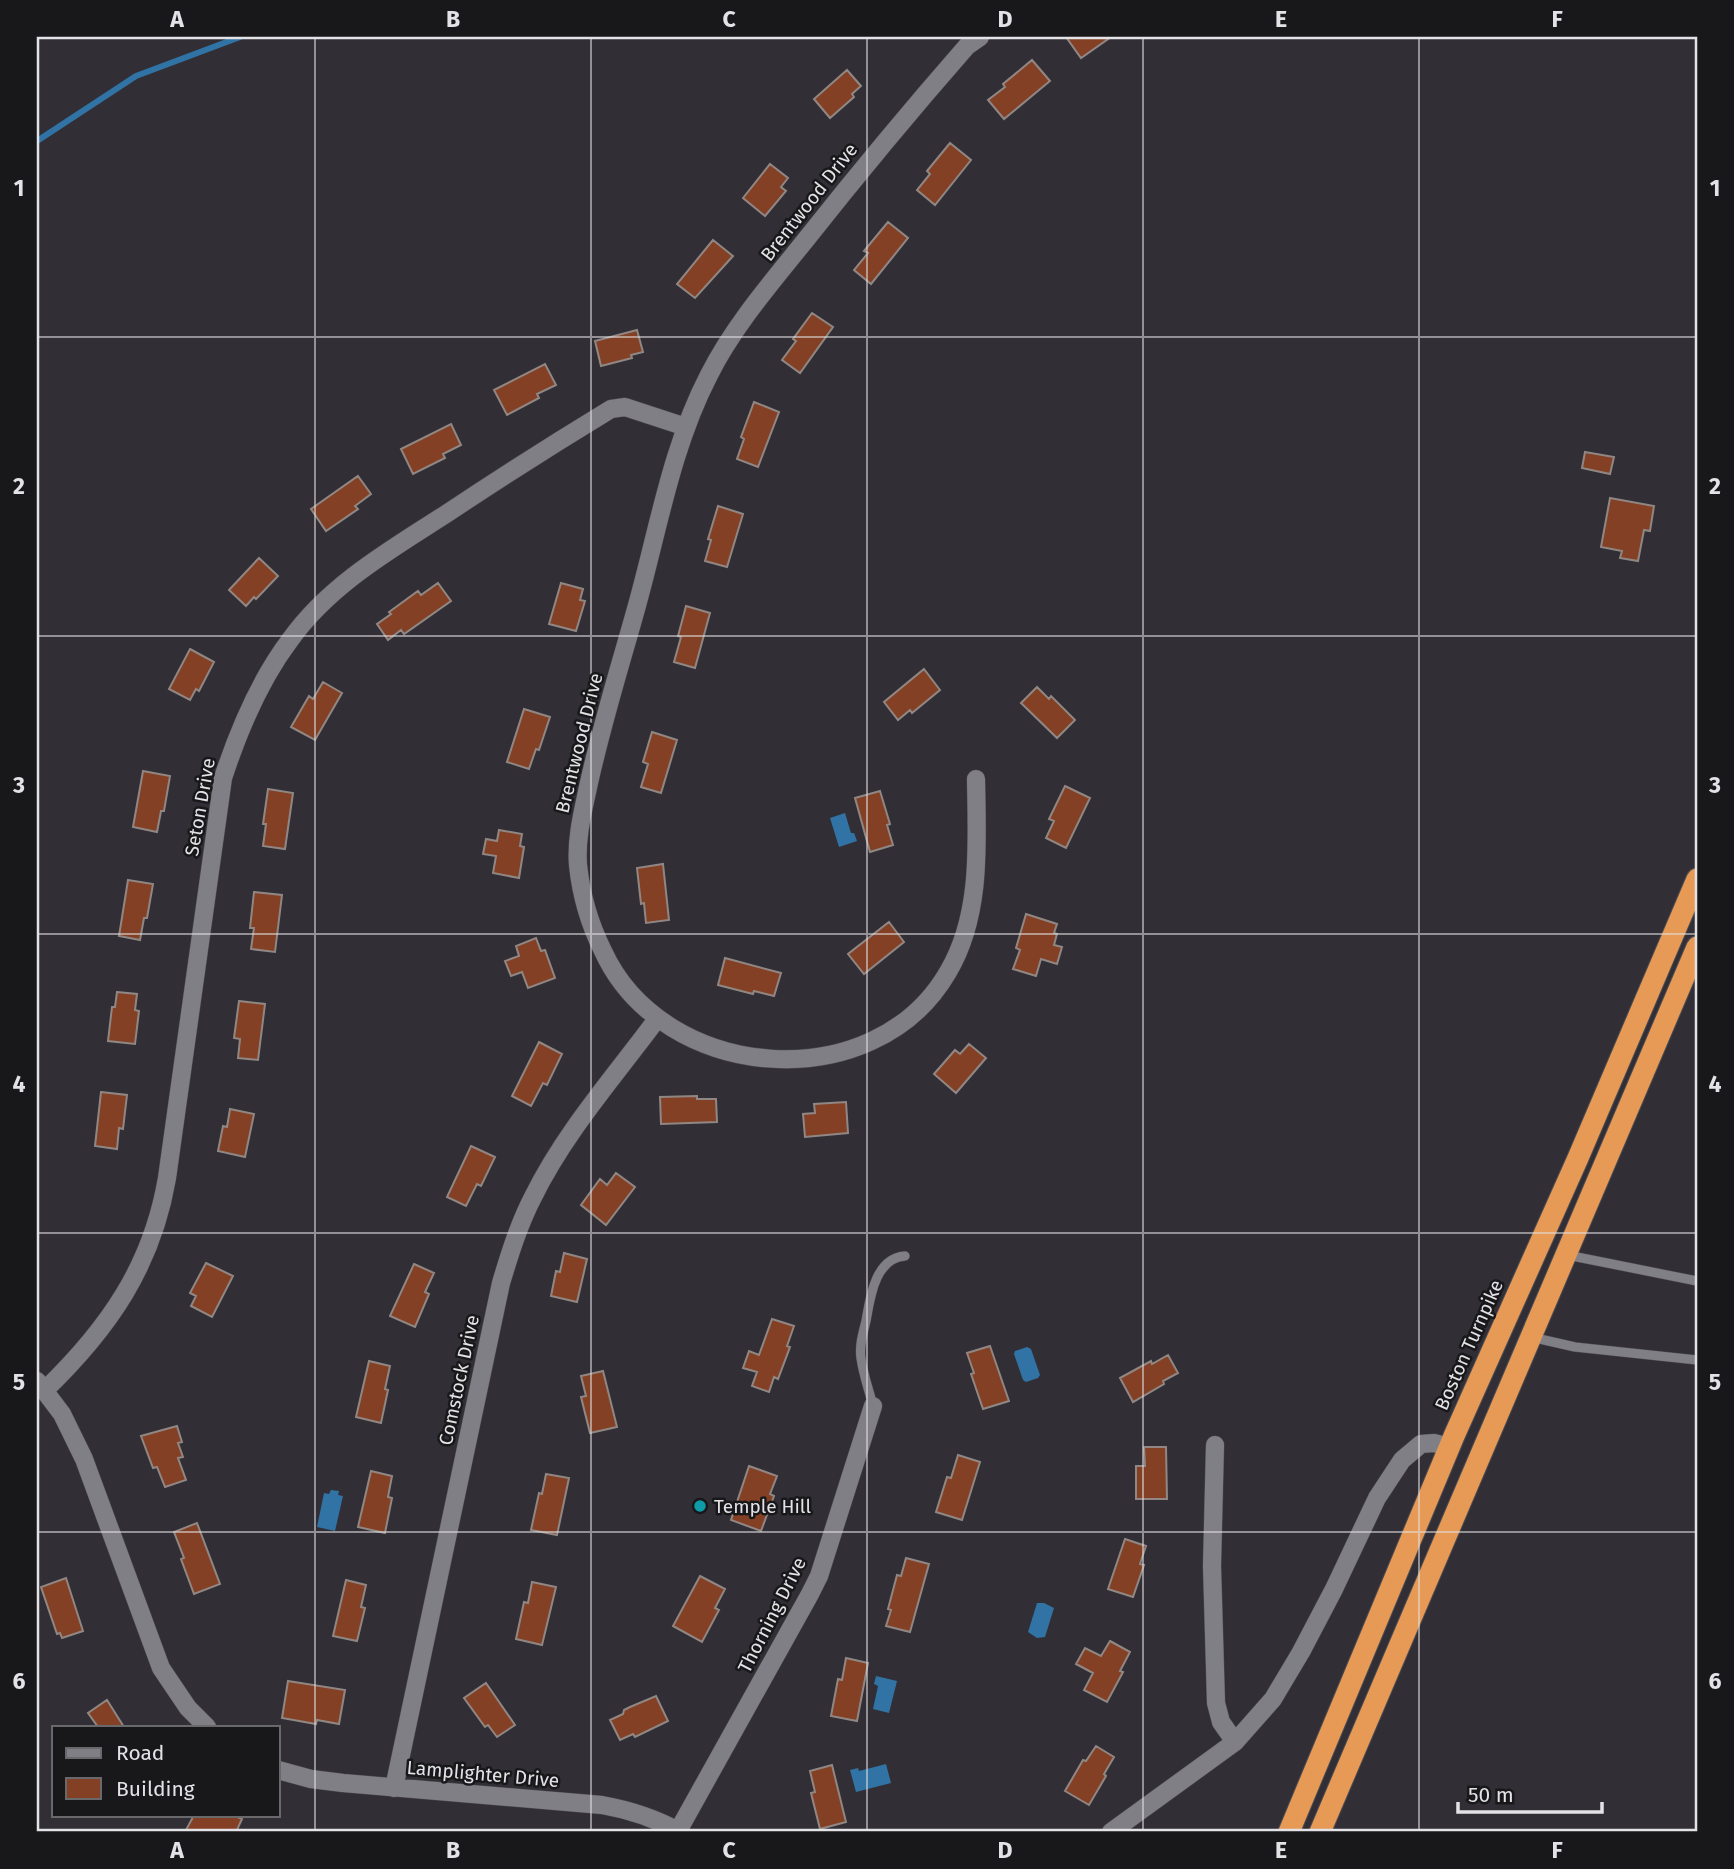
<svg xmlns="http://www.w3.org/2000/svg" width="1734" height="1869" viewBox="0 0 1734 1869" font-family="'Fira Sans',sans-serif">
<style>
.water{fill:#3073a4}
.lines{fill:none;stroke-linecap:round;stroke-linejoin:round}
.stream{stroke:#3073a4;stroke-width:6}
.building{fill:#844024;stroke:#908784;stroke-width:2}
.lane-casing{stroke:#4e4c51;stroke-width:10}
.street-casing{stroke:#4e4c51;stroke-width:19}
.highway-casing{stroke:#4e4c51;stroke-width:23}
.lane{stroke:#817f86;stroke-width:9}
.street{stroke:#817f86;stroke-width:18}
.highway{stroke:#e79a56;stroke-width:21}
.grid{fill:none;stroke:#e3e2e6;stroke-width:2;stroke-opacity:0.55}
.culture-dot{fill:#0f9aa8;stroke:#18181a;stroke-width:2.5}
.labels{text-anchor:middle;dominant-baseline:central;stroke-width:5;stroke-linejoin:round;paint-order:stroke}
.street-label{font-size:19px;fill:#e3e2e6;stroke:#18181a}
.poi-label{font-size:19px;fill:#e3e2e6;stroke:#18181a;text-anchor:start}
.neatline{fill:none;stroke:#e3e2e6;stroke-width:2.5}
.grid-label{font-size:23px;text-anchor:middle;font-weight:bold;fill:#e3e2e6}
</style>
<rect width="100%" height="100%" fill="#312f35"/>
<path class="water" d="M845 813 851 833H854L857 841 839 847 830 818Z
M1027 1347 1031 1349 1040 1375 1038 1378 1026 1382 1023 1380 1014 1354 1015 1351Z
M331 1490 339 1491 338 1495 343 1496 335 1531 317 1527 324 1493 329 1494Z
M1037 1603H1044L1054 1608 1045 1637 1037 1638 1028 1632Z
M876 1676 897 1681 889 1713 873 1709 878 1686 874 1684Z
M886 1764 891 1783 856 1792 850 1770 858 1768 859 1771Z"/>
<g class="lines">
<path class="stream" d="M37 141 136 76 240 37"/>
</g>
<path class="building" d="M1066 37H1111L1081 58Z
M1032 60 1050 81 1004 119 988 100 1005 87 1003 84Z
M847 70 861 86 852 94 854 97 830 118 814 99Z
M950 143 971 160 935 205 917 190 930 174 927 171Z
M770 164 788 178 781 187 786 191 765 216 743 198Z
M888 222 908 238 871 284 854 270 868 253 864 251Z
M713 240 733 256 695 298 677 284Z
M812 313 833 327 800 373 782 360 796 341 793 339Z
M637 330 643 352 631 355 632 358 601 366 595 341Z
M545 364 556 385 537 394 539 398 507 415 494 390Z
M754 402 779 412 758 467 737 459 744 439 741 437Z
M451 424 461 445 443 454 445 458 413 474 401 449Z
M1585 452 1614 457 1610 474 1582 468Z
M358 476 371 494 355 506 358 509 326 531 311 509Z
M1610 498 1654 506 1650 531 1644 530 1638 561 1620 558 1622 551 1601 547Z
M718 506 743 514 727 567 705 561 711 540 708 539Z
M259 558 278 576 256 599 254 597 246 606 229 590Z
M438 583 451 601 404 634 401 630 388 640 377 624 391 614 389 612 418 591 421 595Z
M561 583 583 589 580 600 585 601 576 631 549 624Z
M686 606 710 613 695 668 674 662 681 637 678 636Z
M190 649 214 662 199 691 196 689 190 700 169 689Z
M924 669 940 690 912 713 910 710 898 720 884 702Z
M323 682 342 693 315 740 291 727 309 696 313 699Z
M1037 687 1049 699 1051 696 1075 720 1057 738 1021 703Z
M524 709 550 717 539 750 536 749 529 769 507 762Z
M652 732 677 740 661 793 641 787 648 764 643 762Z
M143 771 170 776 164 811H161L157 832 133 827Z
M1065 786 1090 798 1066 848 1046 838 1054 821 1049 819Z
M268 789 293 793 285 849 263 846 266 824H263Z
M880 791 890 824 887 825 893 845 870 852 855 798Z
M499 830 522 834 520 846 524 847 519 878 493 873 496 856 483 854 486 839 497 841Z
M663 864 669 920 646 923 644 903 641 904 637 868Z
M128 880 153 884 147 918H144L140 940 119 936Z
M254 892 282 895 275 952 251 949 254 928H250Z
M1026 914 1057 924 1054 933 1057 934 1054 945 1062 947 1057 964 1041 959 1036 976 1013 969 1020 950 1016 948Z
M889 922 904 942 864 974 848 954Z
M536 938 541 951 545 950 555 978 528 988 522 972 511 976 505 961 519 956 516 946Z
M725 958 781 973 774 996 754 991 753 994 718 985Z
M117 992 137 994 135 1010 139 1011 135 1044 108 1041 112 1007H115Z
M239 1001 265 1004 258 1060 238 1058 240 1039 234 1038Z
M539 1042 562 1054 547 1085 543 1083 531 1106 512 1096Z
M969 1044 986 1058 956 1093 934 1074 955 1050 960 1054Z
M101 1092 127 1095 123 1129 119 1128 117 1149 95 1146Z
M697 1096V1099H716L717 1122 661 1124 660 1097Z
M846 1102 848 1133 805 1137 803 1114 815 1113 814 1104Z
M230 1109 254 1114 245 1157 218 1151 223 1126 227 1127Z
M471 1146 495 1157 481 1186 477 1184 466 1206 447 1197Z
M616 1173 635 1187 606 1225 581 1205 600 1179 607 1185Z
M564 1253 587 1259 577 1302 551 1296 556 1271 560 1272Z
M206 1263 233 1276 212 1317 191 1306 196 1296 190 1293Z
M414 1264 434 1273 425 1292 429 1294 415 1327 390 1316Z
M772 1319 794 1326 787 1346 790 1347 778 1379 774 1377 769 1392 752 1386 757 1372 743 1368 749 1351 759 1355Z
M990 1346 1009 1401 983 1409 971 1374 974 1373 967 1353Z
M1168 1355 1178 1373 1163 1381 1164 1384 1133 1402 1120 1378 1151 1361 1152 1364Z
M369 1361 390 1366 385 1389 388 1390 381 1423 356 1417Z
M603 1371 617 1427 590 1433 581 1397 586 1396 581 1376Z
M177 1426 182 1442 178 1443 183 1457 178 1458 186 1480 165 1487 157 1467 153 1468 141 1436Z
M1144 1447H1166L1167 1499H1136V1466H1145Z
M958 1455 980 1462 962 1520 936 1512 947 1477 951 1478Z
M749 1466 777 1476 770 1494 774 1496 761 1531 731 1520Z
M371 1471 392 1476 388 1497 392 1498 385 1533 358 1527Z
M546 1474 569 1478 557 1535 531 1530 539 1493 542 1494Z
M197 1523 220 1584 194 1594 181 1559 184 1558 174 1532Z
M1125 1539 1146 1546 1140 1564 1144 1565 1133 1597 1108 1589Z
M906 1558 929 1564 910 1632 886 1626 891 1610 888 1609 897 1575 901 1576Z
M700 1576 725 1589 715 1608 719 1610 702 1642 673 1626Z
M66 1578 83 1631 62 1638 60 1633 57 1634 41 1587Z
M346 1580 366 1585 361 1607 365 1608 357 1641 333 1636Z
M532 1582 556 1587 542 1645 516 1639 524 1602 528 1603Z
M1110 1641 1130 1652 1120 1671 1123 1672 1107 1702 1084 1690 1093 1673 1076 1664 1085 1648 1101 1656Z
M846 1658 868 1663 857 1721 831 1716 838 1679 842 1680Z
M288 1681 345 1690 339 1724 317 1720 316 1724 282 1718Z
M486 1683 515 1725 497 1737 488 1725 485 1727 464 1698Z
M656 1696 668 1721 635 1737 633 1734 620 1740 610 1720 623 1714 624 1710 630 1707Z
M107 1700 124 1727H98L88 1713Z
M1096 1746 1114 1757 1104 1774 1106 1776 1089 1805 1065 1791 1083 1760 1086 1761Z
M832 1765 846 1822 820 1829 811 1793 815 1792 810 1771Z
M194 1815H233L242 1819 236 1832H185Z"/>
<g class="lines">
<defs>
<path id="lane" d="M1567 1255 1697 1281
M1531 1337 1575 1347 1697 1360
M873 1406C869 1390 863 1374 861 1358 859 1346 863 1333 866 1321 870 1298 875 1258 905 1256"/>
<path id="street" d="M976 779C977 843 982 915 948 972 874 1100 663 1082 603 951 590 925 581 894 578 865 576 840 582 815 587 792 600 730 619 670 636 609 658 531 671 448 709 375 733 327 771 283 804 242 857 175 911 110 967 46L980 37
M37 1381 62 1414 84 1459 161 1668 188 1708 207 1727
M45 1390C109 1328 152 1266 167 1178L223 778C239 729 259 681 290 640 329 585 390 550 446 514 500 478 555 443 611 409L625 407 686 427
M1215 1445 1212 1566 1216 1703 1221 1722 1235 1742
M278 1770 311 1779 343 1783 602 1805C630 1810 655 1818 680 1832
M394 1788 501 1283C510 1253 519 1224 533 1197 565 1132 614 1077 657 1019
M678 1831 810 1594 819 1576 873 1406
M1111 1832 1235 1742 1273 1699 1301 1652 1334 1589 1377 1498 1402 1460 1421 1444 1434 1443 1449 1447"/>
<path id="highway" d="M1289 1832 1454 1436 1578 1158 1697 879
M1320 1832 1697 947"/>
</defs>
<use href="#lane" class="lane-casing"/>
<use href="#street" class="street-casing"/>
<use href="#highway" class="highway-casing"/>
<use href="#lane" class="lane"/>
<use href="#street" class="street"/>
<use href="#highway" class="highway"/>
</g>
<path class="grid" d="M315 37V1832M591 37V1832M867 37V1832M1143 37V1832M1419 37V1832M37 337H1697M37 636H1697M37 934H1697M37 1233H1697M37 1532H1697"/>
<circle class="culture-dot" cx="700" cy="1506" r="7"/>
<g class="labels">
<g class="street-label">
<text transform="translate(809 202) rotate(-52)">Brentwood Drive</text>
<text transform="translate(579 743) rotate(-76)">Brentwood Drive</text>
<text transform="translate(200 807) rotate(-80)">Seton Drive</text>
<text transform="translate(1469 1345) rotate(-66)">Boston Turnpike</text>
<text transform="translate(459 1380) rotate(-78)">Comstock Drive</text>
<text transform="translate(772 1615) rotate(-63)">Thorning Drive</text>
<text transform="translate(483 1774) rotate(5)">Lamplighter Drive</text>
</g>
<g class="poi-label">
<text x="714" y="1506">Temple Hill</text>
</g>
</g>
<rect width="1734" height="1869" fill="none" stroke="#18181a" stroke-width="77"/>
<rect x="52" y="1726" width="228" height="91" fill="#18181a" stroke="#69696c" stroke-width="2"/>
<rect x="66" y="1748" width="35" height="10" fill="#817f86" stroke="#69696c" stroke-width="2"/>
<text x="116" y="1760" font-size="21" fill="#e3e2e6">Road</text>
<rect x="66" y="1778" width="35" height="21" fill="#844024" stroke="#69696c" stroke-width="2"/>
<text x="116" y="1796" font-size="21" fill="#e3e2e6">Building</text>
<path d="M1458 1802v10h144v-10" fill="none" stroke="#e3e2e6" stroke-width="3.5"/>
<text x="1468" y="1802" font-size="21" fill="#e3e2e6" stroke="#18181a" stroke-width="5" paint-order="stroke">50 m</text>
<rect x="38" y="38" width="1658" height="1792" class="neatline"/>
<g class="grid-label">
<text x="177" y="27">A</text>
<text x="453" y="27">B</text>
<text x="729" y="27">C</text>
<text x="1005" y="27">D</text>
<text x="1281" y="27">E</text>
<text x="1557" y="27">F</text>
<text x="19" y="196">1</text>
<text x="1715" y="196">1</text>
<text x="19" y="494">2</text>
<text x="1715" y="494">2</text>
<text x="19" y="793">3</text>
<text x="1715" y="793">3</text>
<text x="19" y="1092">4</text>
<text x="1715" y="1092">4</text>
<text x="19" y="1390">5</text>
<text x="1715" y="1390">5</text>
<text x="19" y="1689">6</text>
<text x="1715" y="1689">6</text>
<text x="177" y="1858">A</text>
<text x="453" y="1858">B</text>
<text x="729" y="1858">C</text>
<text x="1005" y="1858">D</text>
<text x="1281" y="1858">E</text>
<text x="1557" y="1858">F</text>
</g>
</svg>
